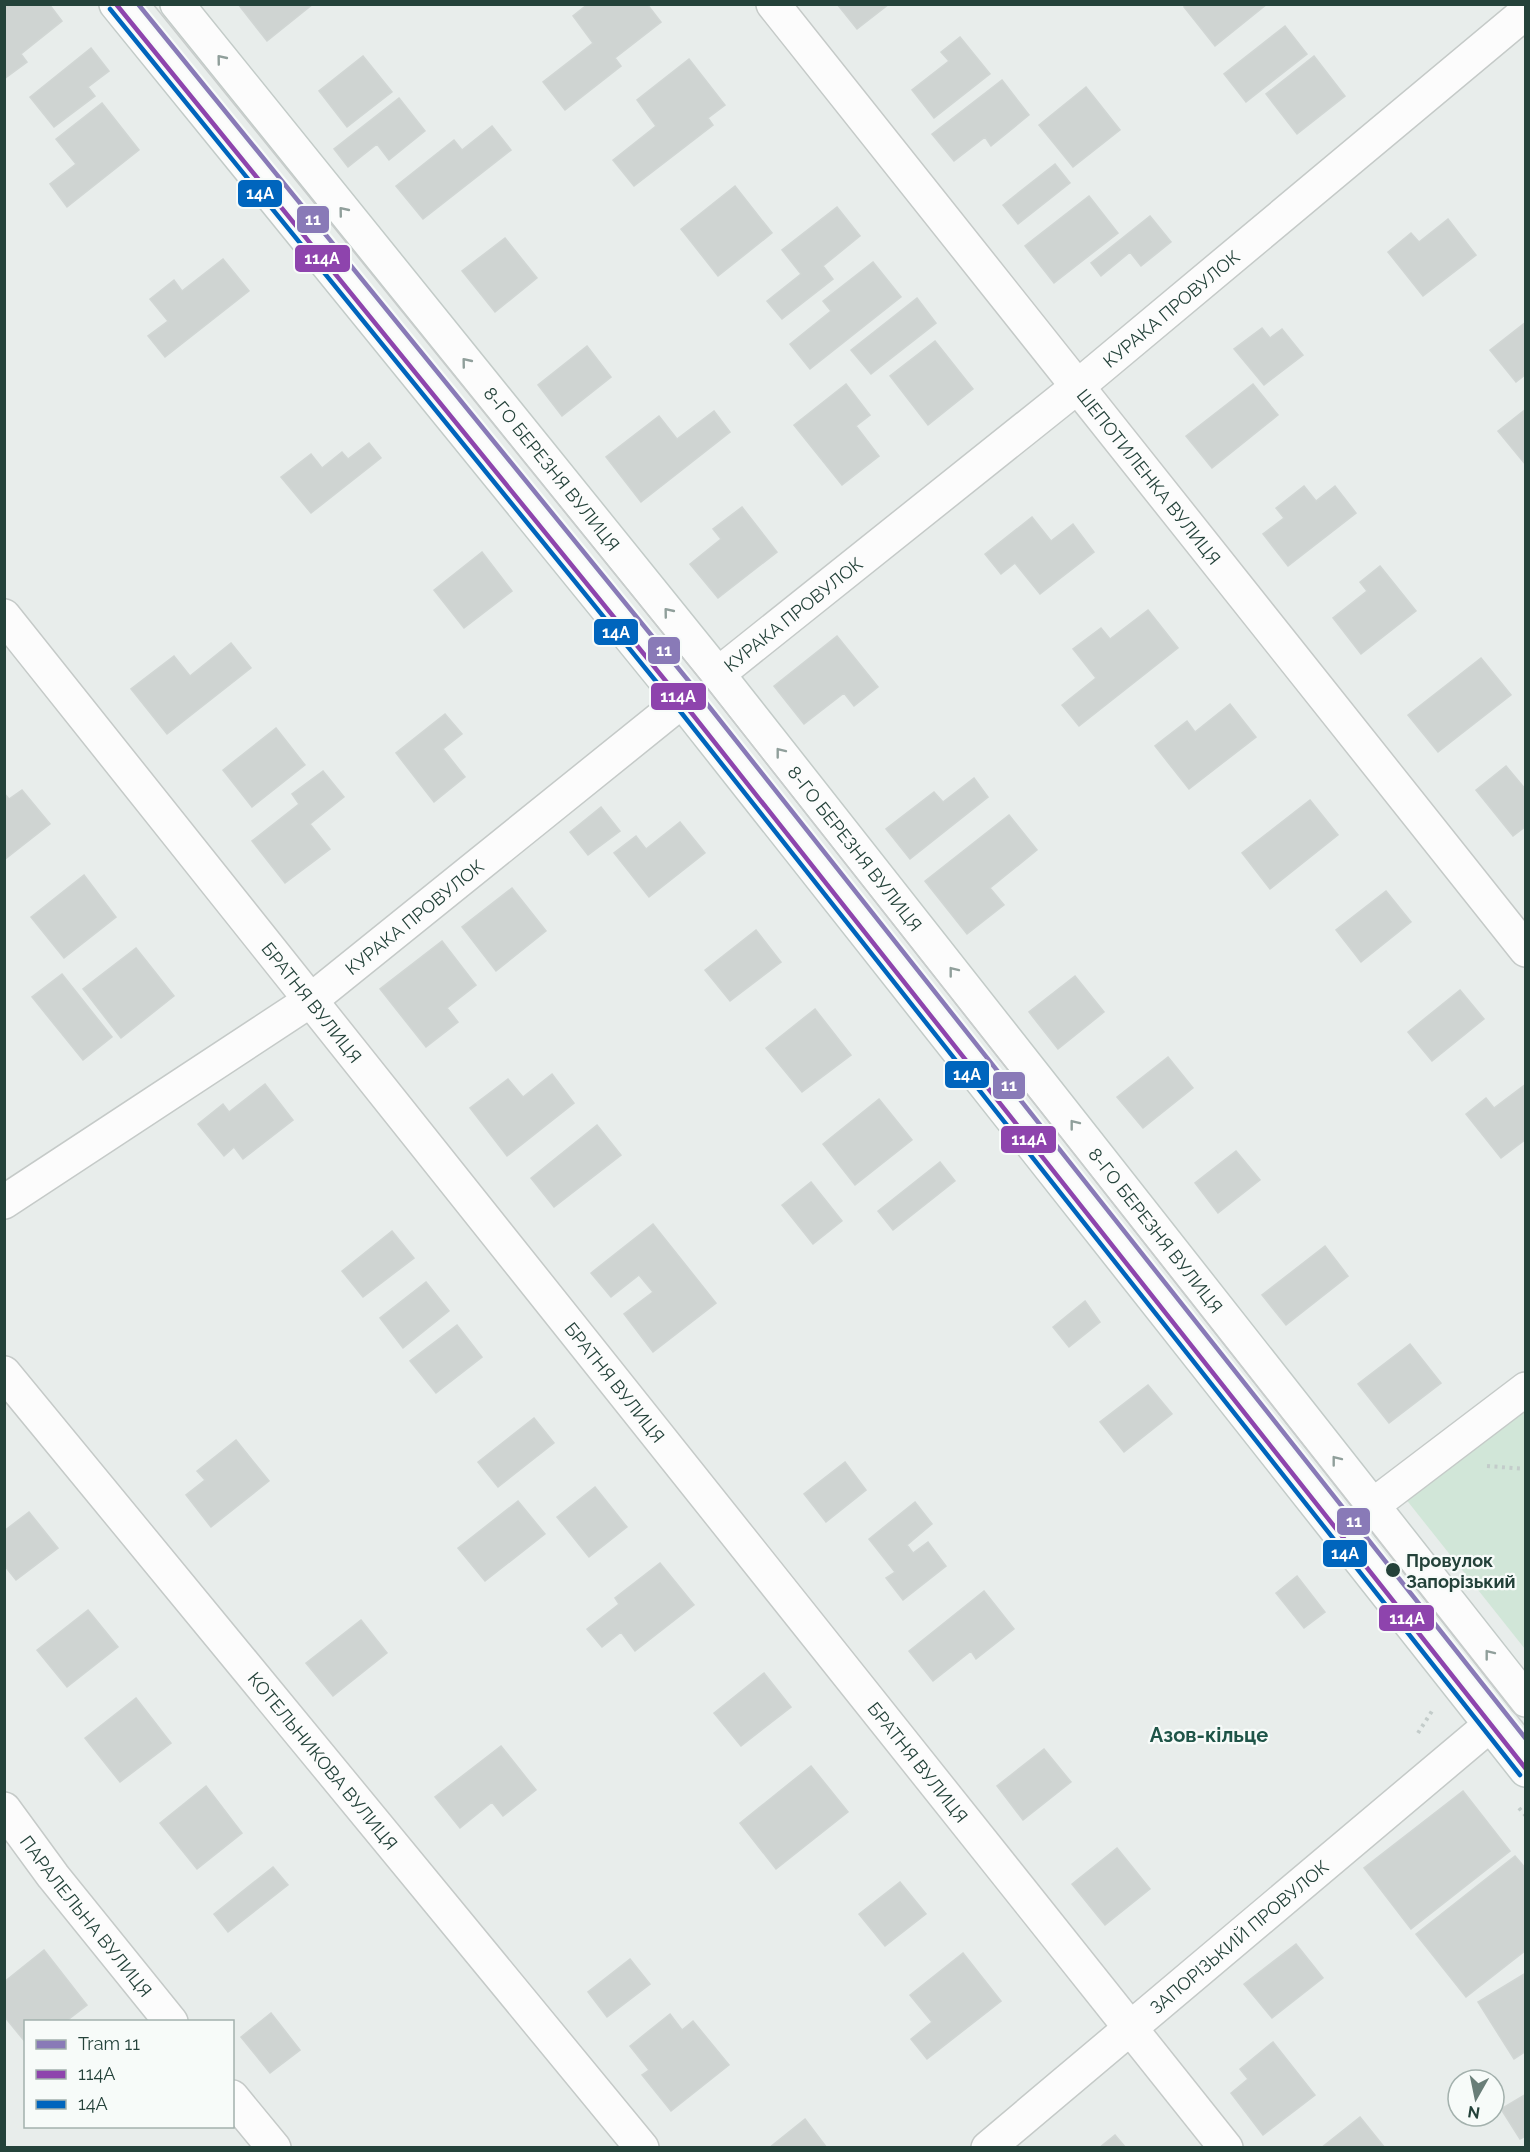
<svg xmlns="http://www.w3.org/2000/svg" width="1530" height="2152" viewBox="0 0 1530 2152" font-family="Raleway,sans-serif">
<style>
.green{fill:#d1e6d8}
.building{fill:#cfd4d2;stroke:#d1d6d4;stroke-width:1.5}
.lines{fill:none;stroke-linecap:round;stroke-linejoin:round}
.minor-casing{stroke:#c5cac8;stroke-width:36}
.secondary-casing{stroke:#c3cbc8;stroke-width:36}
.path{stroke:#c3ccca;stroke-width:4;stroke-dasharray:3 4.5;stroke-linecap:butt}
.minor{stroke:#fcfcfc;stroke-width:33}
.secondary{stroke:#fcfcfc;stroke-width:33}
.tram{stroke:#c9cdcc;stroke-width:1.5}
.bus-1-casing{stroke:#f7fbf9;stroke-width:9}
.bus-2-casing{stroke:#f7fbf9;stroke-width:9}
.bus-1{stroke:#8e44ad;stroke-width:4.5}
.bus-2{stroke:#0065bd;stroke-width:4.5}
.tram-1-casing{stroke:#f7fbf9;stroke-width:9}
.tram-1{stroke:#897ab7;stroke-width:4.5}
.oneway{stroke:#909f9b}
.stop-dot{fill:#24423a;stroke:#f7fbf9;stroke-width:2}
.labels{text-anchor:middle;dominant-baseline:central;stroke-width:4.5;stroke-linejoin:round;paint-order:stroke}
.street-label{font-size:18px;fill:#24423a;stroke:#f7fbf9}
.stop-label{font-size:18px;font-weight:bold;fill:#24423a;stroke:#f7fbf9;text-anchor:start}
.neighbourhood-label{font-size:20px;font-weight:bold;fill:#1f5548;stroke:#f7fbf9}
.line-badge{stroke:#f7fbf9;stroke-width:2}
.badge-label{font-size:16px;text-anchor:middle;font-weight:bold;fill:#fff}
</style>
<rect width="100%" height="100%" fill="#e8edeb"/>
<path class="green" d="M1525 1409V1649L1405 1498Z"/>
<path class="building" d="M4 4H49L62 21 21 54 27 62 4 79Z
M238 4H313L267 41Z
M588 4H647L661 22 615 58 621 66 565 110 543 82 593 43 573 16Z
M837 4H889L857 29Z
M1188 4H1267L1215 46 1184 7Z
M1285 26 1307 54 1246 102 1224 74Z
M960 37 990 74 934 118 912 90 949 61 941 52Z
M91 48 109 71 88 87 95 96 54 127 30 97Z
M363 56 392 92 347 127 319 91Z
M1314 56 1345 96 1297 134 1266 94Z
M689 59 725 105 708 118 713 125 634 186 613 160 656 126 637 100Z
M1002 80 1029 115 991 146 985 137 954 161 932 134Z
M1086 87 1120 130 1073 167 1039 125Z
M399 98 425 131 389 160 377 144 348 167 334 149Z
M102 103 139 150 67 207 50 184 76 164 56 139Z
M492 126 511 150 423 219 396 186 454 140 462 150Z
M1055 164 1070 183 1018 224 1003 205Z
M735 186 772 233 718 276 681 229Z
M1089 196 1118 233 1054 283 1025 246Z
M837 207 860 236 823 266 833 279 782 319 767 301 801 274 782 250Z
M1150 216 1171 242 1141 266 1130 252 1101 276 1091 263Z
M1448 219 1476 255 1423 296 1388 252 1411 233 1419 242Z
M505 238 537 278 495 312 462 271Z
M223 259 249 291 165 357 148 336 168 321 150 299 174 280 182 291Z
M873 262 901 297 810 369 790 344 831 311 823 301Z
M917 298 936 323 871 374 851 350Z
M1526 322V374L1516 382 1490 350Z
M1262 328 1270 338 1282 329 1303 355 1264 385 1234 349Z
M935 341 973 389 928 425 890 376Z
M587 346 611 377 562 416 538 385Z
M846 384 870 415 856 426 879 456 842 485 794 425Z
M1253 384 1278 415 1212 468 1186 436Z
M1526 409V465L1498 431Z
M714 411 730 432 641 502 606 457 659 416 677 439Z
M369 443 381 458 311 513 281 477 311 454 322 468 342 452 348 459Z
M1304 486 1316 501 1335 486 1356 513 1288 566 1263 534 1284 518 1276 508Z
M742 507 777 552 718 598 690 564 721 539 713 529Z
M1032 517 1051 541 1073 524 1094 552 1040 594 1015 563 1001 574 985 554Z
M482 552 512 591 464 628 434 590Z
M1380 566 1416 611 1361 654 1333 618 1367 591 1360 582Z
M1148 610 1178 648 1079 726 1062 705 1096 678 1073 649 1101 628 1110 639Z
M837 636 878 687 854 706 844 693 804 724 774 686Z
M231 643 251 668 167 734 131 689 174 656 190 676Z
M1481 658 1511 695 1438 752 1408 715Z
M1230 704 1256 737 1189 789 1155 746 1187 721 1195 732Z
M445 714 462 734 443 749 465 777 434 802 396 753Z
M276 728 305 765 252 807 223 770Z
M1506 766 1526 790V826L1513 836 1476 790Z
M323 771 344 797 310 824 330 849 285 883 252 841 299 804 292 794Z
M974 778 988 797 910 859 886 829 934 792 943 802Z
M22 790 50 824 4 860V793L9 799Z
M1310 800 1338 835 1270 889 1242 853Z
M601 807 620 831 588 855 570 832Z
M1009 815 1037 850 990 888 1004 905 967 934 925 881Z
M680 822 705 853 649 897 614 853 636 836 646 849Z
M84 875 116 917 64 958 31 917Z
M512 888 546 931 496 971 462 927Z
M1386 891 1411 922 1361 962 1336 930Z
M756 930 781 962 730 1001 705 970Z
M442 941 476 985 447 1008 458 1022 426 1047 380 989Z
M136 948 174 996 121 1038 83 989Z
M62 974 112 1037 83 1060 32 997Z
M1075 976 1104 1012 1058 1049 1029 1012Z
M1460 990 1484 1019 1432 1061 1408 1032Z
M815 1009 851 1055 802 1092 766 1048Z
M1168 1057 1193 1088 1143 1128 1117 1097Z
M552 1074 574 1103 507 1156 470 1108 508 1079 523 1097Z
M265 1084 293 1120 243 1159 234 1147 224 1156 198 1124 223 1104 229 1112Z
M1526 1084V1139L1501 1158 1466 1114 1486 1098 1494 1108Z
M879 1099 912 1140 855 1185 823 1144Z
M597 1125 621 1155 554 1207 531 1178Z
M1236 1151 1260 1180 1218 1213 1195 1183Z
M940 1162 955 1181 893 1230 878 1211Z
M811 1182 842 1221 813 1244 782 1205Z
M653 1224 716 1303 653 1352 624 1314 653 1292 639 1275 611 1297 591 1273Z
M392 1231 414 1258 363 1297 342 1271Z
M1325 1246 1348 1276 1286 1325 1262 1295Z
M426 1282 449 1311 403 1348 380 1318Z
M1085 1301 1100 1322 1069 1347 1053 1327Z
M457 1325 482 1357 436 1393 410 1361Z
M1410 1344 1441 1383 1389 1423 1358 1384Z
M1148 1385 1172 1414 1124 1452 1100 1422Z
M534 1418 554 1443 498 1487 478 1462Z
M236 1440 269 1481 211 1527 186 1495 205 1480 197 1471Z
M845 1462 866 1490 826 1522 804 1494Z
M595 1487 627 1527 589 1557 557 1517Z
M518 1501 545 1534 485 1581 458 1548Z
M915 1502 932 1524 907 1545 913 1553 928 1542 946 1566 903 1600 886 1578 895 1572 869 1539Z
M29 1512 58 1548 16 1580 4 1565V1531Z
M660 1563 694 1605 635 1651 621 1632 602 1647 587 1629 619 1604 615 1598Z
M1297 1576 1325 1612 1304 1628 1276 1593Z
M984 1591 1014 1629 976 1659 971 1651 933 1681 909 1651Z
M88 1610 118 1647 67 1687 37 1650Z
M361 1620 387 1653 333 1696 306 1663Z
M764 1673 791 1707 741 1746 714 1713Z
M136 1698 171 1743 120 1782 85 1738Z
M501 1746 536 1790 503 1816 492 1802 460 1828 435 1797Z
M1044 1749 1071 1782 1023 1820 997 1786Z
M811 1766 848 1812 776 1869 740 1823Z
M206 1786 242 1833 197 1869 160 1823Z
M1463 1791 1510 1851 1411 1929 1364 1868Z
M1117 1848 1150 1889 1105 1925 1072 1884Z
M1515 1856 1526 1869V1950L1466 1997 1416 1934Z
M273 1867 288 1885 228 1932 214 1914Z
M900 1882 926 1914 885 1946 859 1914Z
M1296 1944 1323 1978 1272 2018 1244 1984Z
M44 1950 87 2005 65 2022H26V2043L4 2016V1982Z
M963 1953 1001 2001 927 2059 911 2039 932 2022 910 1995Z
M630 1959 650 1984 607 2017 588 1992Z
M1526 1973V2051L1514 2059 1478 2002Z
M271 2013 300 2050 270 2073 241 2037Z
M670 2014 682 2030 693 2021 729 2065 671 2111 642 2075 649 2070 630 2046Z
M1273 2042 1315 2095 1263 2135 1231 2093 1248 2079 1240 2069Z
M1526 2094V2136L1520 2139 1501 2109Z
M1360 2117 1385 2148H1321Z
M805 2119 827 2148H769Z
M1115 2135 1126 2148H1099Z"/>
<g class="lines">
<defs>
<g id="minor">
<path id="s1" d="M773 4 1526 950"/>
<path id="s2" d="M4 616 1226 2148"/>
<path id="s3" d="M718 674 1077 387 1526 12"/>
<path id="s4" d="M4 1202 311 1000 682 701"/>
<path id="s5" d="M4 1373 642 2148"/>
<path d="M1372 1506 1526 1389"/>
<path id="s6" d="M4 1809 53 1876 171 2022"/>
<path d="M232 2097 274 2148"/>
<path id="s7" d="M988 2148 1490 1725"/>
</g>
<g id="secondary">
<path d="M116 4 682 701 1526 1770"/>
<path id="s8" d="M177 4 718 674 1526 1700"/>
</g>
</defs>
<use href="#minor" class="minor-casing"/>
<use href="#secondary" class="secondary-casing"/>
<path class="path" d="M1487 1466 1526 1469
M1418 1733 1432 1711
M1519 1808 1526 1816"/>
<use href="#minor" class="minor"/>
<use href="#secondary" class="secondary"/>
<path class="tram" d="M153 4 704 684 1526 1727"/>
<defs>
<path id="bus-1" d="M116 4 682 701 1526 1769"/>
<path id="bus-2" d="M110 9 676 706 1520 1775"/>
</defs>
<use href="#bus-1" class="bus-1-casing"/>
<use href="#bus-2" class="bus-2-casing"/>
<use href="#bus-1" class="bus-1"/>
<use href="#bus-2" class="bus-2"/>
<defs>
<path id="tram-1" d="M138 4 696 690 1526 1739"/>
</defs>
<use href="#tram-1" class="tram-1-casing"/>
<use href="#tram-1" class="tram-1"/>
</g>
<defs><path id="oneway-chevron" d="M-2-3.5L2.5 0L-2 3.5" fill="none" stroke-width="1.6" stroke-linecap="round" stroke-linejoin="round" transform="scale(1.5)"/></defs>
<g class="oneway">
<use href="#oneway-chevron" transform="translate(221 59) rotate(-129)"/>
<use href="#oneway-chevron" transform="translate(343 211) rotate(-129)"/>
<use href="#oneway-chevron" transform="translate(466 362) rotate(-129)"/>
<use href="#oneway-chevron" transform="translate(668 612) rotate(-129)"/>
<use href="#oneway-chevron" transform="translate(780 752) rotate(-128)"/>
<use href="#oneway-chevron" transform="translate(953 971) rotate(-128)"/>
<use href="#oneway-chevron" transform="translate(1074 1124) rotate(-128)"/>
<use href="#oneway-chevron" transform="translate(1336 1460) rotate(-128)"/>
<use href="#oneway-chevron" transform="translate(1489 1654) rotate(-128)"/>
</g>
<circle class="stop-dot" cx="1393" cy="1570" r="8"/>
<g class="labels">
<g class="street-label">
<text stroke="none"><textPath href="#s3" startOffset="582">КУРАКА ПРОВУЛОК</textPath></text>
<text stroke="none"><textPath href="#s8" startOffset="597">8-ГО БЕРЕЗНЯ ВУЛИЦЯ</textPath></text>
<text stroke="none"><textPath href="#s1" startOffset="604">ШЕПОТИЛЕНКА ВУЛИЦЯ</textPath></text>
<text stroke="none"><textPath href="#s3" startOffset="96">КУРАКА ПРОВУЛОК</textPath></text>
<text stroke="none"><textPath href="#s8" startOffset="1083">8-ГО БЕРЕЗНЯ ВУЛИЦЯ</textPath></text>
<text stroke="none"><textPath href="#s4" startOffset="500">КУРАКА ПРОВУЛОК</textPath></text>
<text stroke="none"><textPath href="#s2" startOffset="494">БРАТНЯ ВУЛИЦЯ</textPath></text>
<text stroke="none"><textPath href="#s8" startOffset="1569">8-ГО БЕРЕЗНЯ ВУЛИЦЯ</textPath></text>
<text stroke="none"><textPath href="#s2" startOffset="980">БРАТНЯ ВУЛИЦЯ</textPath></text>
<text stroke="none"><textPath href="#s5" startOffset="502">КОТЕЛЬНИКОВА ВУЛИЦЯ</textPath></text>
<text stroke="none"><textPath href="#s2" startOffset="1466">БРАТНЯ ВУЛИЦЯ</textPath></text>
<text stroke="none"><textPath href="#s6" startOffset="135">ПАРАЛЕЛЬНА ВУЛИЦЯ</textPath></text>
<text stroke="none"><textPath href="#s7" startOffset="328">ЗАПОРІЗЬКИЙ ПРОВУЛОК</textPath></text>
</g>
<g class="stop-label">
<text x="1406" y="1560">Провулок<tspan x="1406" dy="21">Запорізький</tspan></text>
</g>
<g class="neighbourhood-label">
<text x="1209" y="1735">Азов-кільце</text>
</g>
</g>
<g class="line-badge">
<rect x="237" y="179" width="46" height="29" rx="6" fill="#0065bd"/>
<rect x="296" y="205" width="34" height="29" rx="6" fill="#897ab7"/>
<rect x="294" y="244" width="57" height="29" rx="6" fill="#8e44ad"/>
<rect x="593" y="618" width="46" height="28" rx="6" fill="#0065bd"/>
<rect x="647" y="636" width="34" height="29" rx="6" fill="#897ab7"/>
<rect x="650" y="682" width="57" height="29" rx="6" fill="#8e44ad"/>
<rect x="944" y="1060" width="46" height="29" rx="6" fill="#0065bd"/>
<rect x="992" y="1071" width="34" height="29" rx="6" fill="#897ab7"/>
<rect x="1000" y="1125" width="57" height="29" rx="6" fill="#8e44ad"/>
<rect x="1336" y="1507" width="35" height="29" rx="6" fill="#897ab7"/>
<rect x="1322" y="1539" width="46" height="29" rx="6" fill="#0065bd"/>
<rect x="1378" y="1604" width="57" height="28" rx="6" fill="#8e44ad"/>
</g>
<g class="badge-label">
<text x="260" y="199">14А</text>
<text x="313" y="225">11</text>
<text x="322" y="264">114А</text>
<text x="616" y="638">14А</text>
<text x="664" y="656">11</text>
<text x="678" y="702">114А</text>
<text x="967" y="1080">14А</text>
<text x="1009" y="1091">11</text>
<text x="1029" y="1145">114А</text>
<text x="1354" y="1527">11</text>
<text x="1345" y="1559">14А</text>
<text x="1407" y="1624">114А</text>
</g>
<rect width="1530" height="2152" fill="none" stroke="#24423a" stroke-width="12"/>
<rect x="24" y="2020" width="210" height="108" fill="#f7fbf9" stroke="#a3b1ad" stroke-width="1.5"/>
<rect x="36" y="2040" width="30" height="9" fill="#897ab7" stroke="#a3b1ad" stroke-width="1.5"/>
<text x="78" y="2050" font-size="18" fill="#24423a">Tram 11</text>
<rect x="36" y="2070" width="30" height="9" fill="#8e44ad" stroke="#a3b1ad" stroke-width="1.5"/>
<text x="78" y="2080" font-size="18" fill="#24423a">114А</text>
<rect x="36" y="2100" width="30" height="9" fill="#0065bd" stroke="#a3b1ad" stroke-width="1.5"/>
<text x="78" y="2110" font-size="18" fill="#24423a">14А</text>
<g transform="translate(1476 2098) rotate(189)"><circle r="28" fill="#f7fbf9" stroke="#a3b1ad" stroke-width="1.5"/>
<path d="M0-4.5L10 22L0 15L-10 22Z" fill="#697e78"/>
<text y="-9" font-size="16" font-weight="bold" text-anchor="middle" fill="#24423a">N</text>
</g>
</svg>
